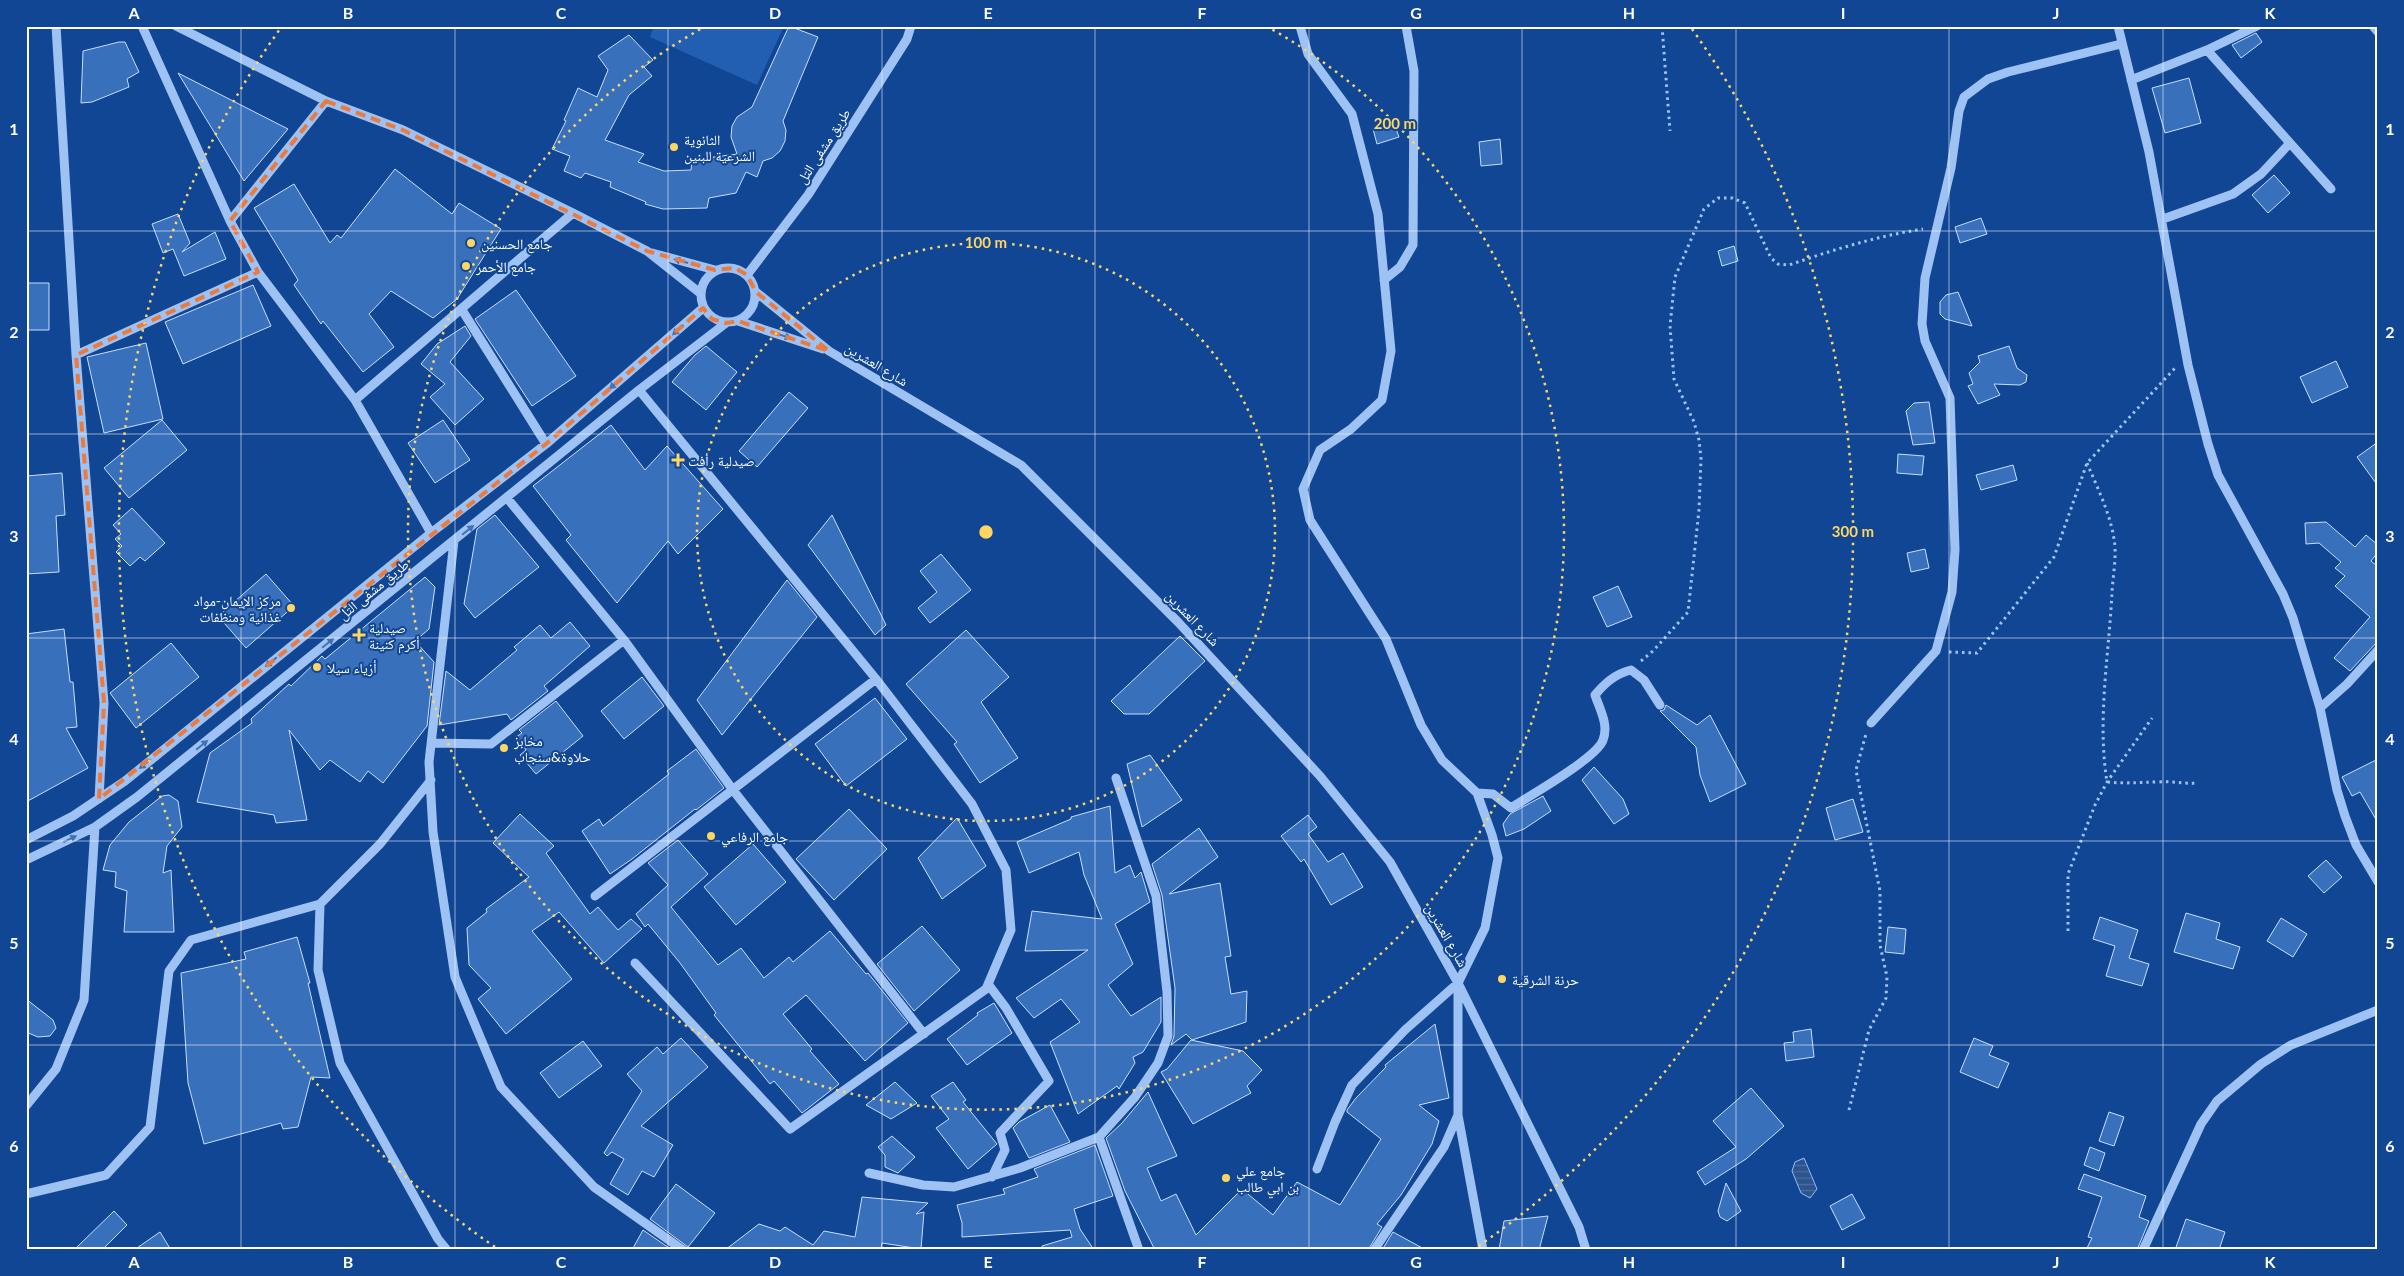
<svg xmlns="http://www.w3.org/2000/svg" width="2404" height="1276" viewBox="0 0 2404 1276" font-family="Lato,'Noto Naskh Arabic',sans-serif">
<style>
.garden{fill:#225fb3}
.water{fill:url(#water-rules);stroke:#90bdf7}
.building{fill:#3970bc;stroke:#c6ddfe}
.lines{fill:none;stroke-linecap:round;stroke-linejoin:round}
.path{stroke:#9ec2f3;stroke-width:3;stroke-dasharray:2.5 4;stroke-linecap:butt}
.minor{stroke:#9ec2f3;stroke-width:9}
.oneway{fill:#4271b5}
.marked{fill:none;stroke:#ed7a3d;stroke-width:4;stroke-dasharray:10 6;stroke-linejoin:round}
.grid{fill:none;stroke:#fff;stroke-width:1;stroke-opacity:0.55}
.ring{fill:none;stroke:#ffd660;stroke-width:2.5;stroke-dasharray:2.5 5}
.poi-dot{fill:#ffd660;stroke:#114694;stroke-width:2}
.labels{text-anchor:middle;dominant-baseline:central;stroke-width:4;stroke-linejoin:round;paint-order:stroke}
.poi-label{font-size:14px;fill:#fff;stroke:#114694;text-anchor:start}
.street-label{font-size:14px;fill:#fff;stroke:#114694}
.centre{fill:#ffd660;stroke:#114694;stroke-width:2.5}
.ring-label{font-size:15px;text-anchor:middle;font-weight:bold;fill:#ffd660;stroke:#114694;stroke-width:4;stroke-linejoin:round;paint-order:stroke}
.neatline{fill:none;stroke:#fff;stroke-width:2}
.grid-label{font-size:16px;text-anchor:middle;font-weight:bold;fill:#fff}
</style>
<defs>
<pattern id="water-rules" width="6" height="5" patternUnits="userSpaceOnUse" patternTransform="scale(1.25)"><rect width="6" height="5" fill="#2d548e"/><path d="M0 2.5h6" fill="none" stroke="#4c6e9f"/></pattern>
</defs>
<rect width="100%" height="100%" fill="#114694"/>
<path class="garden" d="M654 26H784L757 85 650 37Z"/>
<path class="water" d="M1804 1158 1817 1189 1810 1198 1801 1193 1792 1171 1795 1162Z"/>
<path class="building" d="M789 26 818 37 783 121 786 130 785 141 780 151 772 158 763 161 757 177 746 172 736 193 709 198 707 208 663 209 645 204 646 202 610 187 611 182 585 173 581 178 564 171 570 156 552 149 566 121 564 120 578 88 597 97 608 70 598 56 629 35 653 60 644 67 652 76 629 95 605 140 644 154 638 162 664 171 691 170 692 160 737 154 731 137 732 126 737 117 752 107Z
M2256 33 2262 42 2241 58 2232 45Z
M119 42H125L139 72 127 79 129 87 92 102 81 103 83 51Z
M178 73 288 129 244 181Z
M2189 78 2201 123 2165 133 2152 88Z
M1394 123 1399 137 1377 144 1373 129Z
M1500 139 1502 164 1481 166 1479 142Z
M395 169 452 214 459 203 501 229 457 299 433 318 391 291 369 314 394 347 363 372 323 321 321 324 294 285 298 280 254 208 294 184 330 243 337 235 341 238Z
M2274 175 2290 193 2268 213 2252 195Z
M178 214 190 243 182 252 215 232 226 259 184 276 173 249 163 253 152 224Z
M1981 218 1987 234 1960 243 1955 227Z
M1734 246 1738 261 1722 266 1718 251Z
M26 283H49V330H26Z
M253 285 271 326 183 364 165 322Z
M516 290 576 376 532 406 475 319Z
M1958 292 1972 326 1945 319 1940 314V302L1946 295Z
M465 326 471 336 450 362 484 399 455 425 430 397 445 384 421 364 437 344Z
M146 343 163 419 104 433 87 357Z
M706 346 737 372 706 410 672 382 695 355Z
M2009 346 2017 368 2027 375 2026 382 2020 385 1994 384 2000 395 1978 404 1968 386 1973 384 1969 373 1980 362 1978 356Z
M2336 361 2348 387 2312 403 2300 377Z
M789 392 808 408 757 467 739 451Z
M1929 402 1935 443 1913 445 1906 411 1914 403Z
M162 420 187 450 129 498 104 468Z
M443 420 470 460 435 483 408 443Z
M611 425 645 470 667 446 723 509 678 554 668 541 617 603 566 540 571 535 533 486Z
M2378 442V486L2357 457Z
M1898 454 1924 456 1922 475 1897 473Z
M2013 465 2017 480 1981 490 1976 475Z
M62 473 65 515 56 516 59 572 26 574V476Z
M132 508 165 543 145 561 140 557 130 566 116 552 122 546 115 539 121 534 113 525Z
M495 515 539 567 475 618 464 604 477 529Z
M832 515 886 625 875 635 808 545Z
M2326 522 2355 547 2366 535 2378 545V552L2371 561 2378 567V641L2350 671 2334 658 2370 617 2335 586 2345 576 2335 568 2341 562 2319 543 2306 544 2305 523Z
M1925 549 1929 568 1911 572 1907 553Z
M941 554 971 590 930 623 918 608 937 592 920 571Z
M266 574 294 606 246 648 218 616Z
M425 577 435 587 429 629 415 641 434 662 427 726 383 783 368 771 360 782 330 760 320 770 289 730 307 820 276 823 274 815 197 802 210 753 252 723 251 719 289 684 291 686 322 656 325 659Z
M787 580 817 617 722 735 697 700Z
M1618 586 1632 617 1607 627 1593 597Z
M570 622 590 646 544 686 548 691 511 720 507 714 439 725 446 671 470 690 517 650 514 647 540 625 551 638Z
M64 629 70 682H73L77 727 66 728 88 768 26 802V756L28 754 26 729V634Z
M966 630 1009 677 981 702 1018 758 980 783 954 744 957 742 906 684Z
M1180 636 1205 661 1149 714H1124L1111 701Z
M171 643 199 677 136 728 110 693Z
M642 677 664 706 624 739 601 711Z
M875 698 907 739 846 786 815 744Z
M556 701 583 736 536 774 520 755 526 750 516 737 522 733 519 730Z
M1666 705 1697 725 1710 715 1746 784 1710 802 1700 775 1696 747 1660 711 1664 710Z
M696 749 724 788 696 810 695 809 632 859 610 874 582 831 599 819 603 826 669 774 667 771Z
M1150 755 1182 800 1142 827 1127 764Z
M2378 759V823L2360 792 2352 796 2342 777Z
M1594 767 1623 799 1629 814 1614 824 1582 780Z
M169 795 178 801 182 827 167 846 163 873 171 870 174 932H124L127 891 115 887 116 872 103 870 110 845 129 822 162 796Z
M1543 796 1551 811 1524 829 1506 836 1503 824 1510 814Z
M1853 799 1863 832 1835 840 1826 808Z
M1110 806 1115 873 1130 865 1135 878 1141 872 1150 902 1115 924 1133 964 1108 985 1131 1016 1161 997V1022L1143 1052 1133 1057 1135 1063 1119 1089 1117 1086 1078 1114 1050 1042 1080 1022 1061 999 1034 1018 1016 998 1088 950 1025 951 1032 911 1102 919 1084 875 1079 852 1029 873 1017 842 1071 819V817Z
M849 809 887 849 834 900 796 859Z
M520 814 554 846 546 853 590 914 598 907 618 930 631 919 642 929 604 963 559 912 532 931 572 979 506 1034 478 999 491 988 469 965 467 928 487 912 486 909 529 877 493 843Z
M1308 815 1317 827 1308 834 1328 862 1343 853 1363 887 1331 905 1304 859 1301 862 1281 836Z
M957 818 986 866 942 899 918 858Z
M1199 828 1218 857 1169 894 1220 883 1231 956 1225 957 1231 994 1247 991 1246 1022 1192 1040 1186 1034 1171 1045 1174 1036 1175 988 1162 895 1152 864Z
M678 840 708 874 671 907 718 965 741 948 764 978 789 957 793 962 830 931 866 974 868 973 908 1023 865 1061 806 995 783 1014 812 1049 810 1051 839 1084 802 1113 774 1081 770 1084 714 1015 716 1013 680 963 648 924 645 927 636 914 668 885 648 863Z
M753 844 786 882 736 925 704 887Z
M2326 860 2342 877 2324 893 2308 876Z
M2186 913 2220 923 2216 939 2240 947 2233 969 2174 952Z
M2100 917 2138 930 2129 958 2149 964 2142 986 2106 976 2115 946 2093 939Z
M2281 918 2307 934 2293 957 2267 941Z
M922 926 960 970 914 1011 877 964Z
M1888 927 1906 929 1904 954 1885 952Z
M297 937 310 983H308L330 1078 311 1077 298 1127 283 1129 281 1123 204 1144 188 1083 181 973 246 959 244 952Z
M26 999 53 1020 56 1028 50 1036 38 1037 26 1032Z
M994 1003 1012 1033 967 1065 947 1039 978 1015 977 1013Z
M1435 1024 1449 1098 1419 1105 1439 1121 1432 1144 1401 1195 1377 1224 1382 1227 1368 1250H1155L1125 1191 1106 1138 1122 1123 1148 1092 1177 1156 1147 1168 1161 1201 1176 1194 1196 1235 1242 1189 1273 1215 1297 1182 1340 1205 1381 1139 1347 1112V1110L1356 1098 1386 1067 1385 1065Z
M1811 1029 1814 1057 1786 1061 1784 1043 1794 1042 1793 1032Z
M681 1038 708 1067 641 1126 673 1145 654 1177 642 1171 628 1195 610 1184 624 1159 612 1152 607 1156 604 1153 642 1091 627 1074 657 1047 663 1054Z
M1974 1038 1993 1046 1989 1055 2009 1063 1998 1088 1960 1072Z
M1191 1040 1243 1051 1262 1070 1247 1086 1251 1093 1193 1124 1161 1072 1167 1069Z
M583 1041 602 1066 559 1098 540 1073Z
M895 1082 917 1103 891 1119 866 1105Z
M953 1082 966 1100 963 1102 997 1144 968 1169 936 1128 949 1119 931 1096Z
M1751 1088 1784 1126 1746 1159 1705 1185 1697 1172 1736 1147 1713 1121Z
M1050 1105 1070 1142 1029 1158 1013 1128 1019 1122Z
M2109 1112 2124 1117 2114 1146 2099 1141Z
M892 1136 915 1157 898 1173 885 1167V1155L878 1147Z
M1095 1145 1113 1196 1074 1209 1080 1229 1094 1250H1042V1246L1072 1237 1070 1230 962 1237V1223L957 1205 1005 1194 1003 1189 1038 1177 1034 1169Z
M2090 1147 2105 1153 2099 1171 2084 1165Z
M2084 1174 2146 1196 2139 1217 2149 1221 2137 1250H2086L2092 1238 2088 1237 2102 1197 2078 1189Z
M1726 1183 1741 1211 1727 1221 1720 1217 1718 1211Z
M676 1184 715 1213 688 1247 650 1219Z
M1852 1194 1865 1218 1842 1230 1830 1206Z
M862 1197 928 1203 916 1214 924 1212 921 1249 882 1243 881 1250H725L759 1224 780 1231 785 1227 813 1245 824 1231 855 1237Z
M114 1211 127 1225 102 1250H74Z
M1548 1216 1539 1250H1499L1504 1221Z
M2186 1219 2225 1232 2219 1250H2175Z
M643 1230 672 1250H632Z
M160 1232 171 1250H134Z
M1393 1232 1426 1250H1382Z"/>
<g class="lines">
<path class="path" d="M1662 26 1670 131
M2087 463C2097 487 2110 513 2114 539 2117 555 2113 575 2112 592 2109 655 2097 719 2107 782 2128 784 2139 782 2159 782 2172 781 2184 784 2198 783
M1949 652 1977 653 2054 557 2087 463 2176 367
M1641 661 1653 651 1688 612 1699 510 1701 459 1699 440 1694 422 1674 379 1670 326 1675 277 1704 209 1718 198H1732L1745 203 1771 258 1778 264 1789 265C1833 250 1877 236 1923 229
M2068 931V874L2095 805 2107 782 2152 718
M1849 1110 1869 1030 1886 998 1887 977 1880 945V891L1856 770 1866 734"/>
<path class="minor" d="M56 26 76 355 104 703 99 799
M142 26 230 221 258 272 355 400 431 533
M176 26 326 101 403 130 573 213 647 251 700 293
M1300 26 1308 54 1352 114 1378 214 1391 351 1382 400 1351 429 1320 450 1303 489 1310 520 1386 639 1421 725 1442 760 1477 793 1492 835 1498 858 1485 928 1458 983 1579 1227 1586 1250
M2118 26 2149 152 2188 365 2208 444 2218 475 2283 594 2293 618 2320 708 2337 790 2345 816 2356 845 2378 882
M2373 26 2378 32
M2207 50 2331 189
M2131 80 2207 50 2257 26
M2163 219 2233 194 2261 174 2290 143
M230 221 326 101
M652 253 715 270
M701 295a27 27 0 1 1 54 0a27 27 0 1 1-54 0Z
M747 275 808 195 907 39 911 26
M1384 280 1400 267 1413 245 1414 71 1406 26
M756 292 829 351 1021 465 1178 622 1320 776 1390 862 1458 983V1115L1483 1250
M462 310 546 444
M738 321 823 349
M76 355 258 272
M355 400 573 213
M507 498 624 640 733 790 924 1034
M454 541 429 762 433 832 455 977 501 1087 594 1187 683 1250
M2320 708 2347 684 2378 650
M1871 723 1936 651 1952 592 1955 550 1950 398 1925 341 1922 324 1925 278 1951 168 1959 111 1964 97 1988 79 2008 72 2121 44
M432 743 491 744 624 640
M1477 793 1493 794 1511 808C1529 796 1597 758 1603 740 1609 725 1600 710 1595 695 1605 683 1615 674 1631 670L1644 680 1660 705
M26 840 73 816 125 781 431 533 546 444 703 308
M26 860 95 827 137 797 639 390 726 323
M595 896 876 679
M320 904 318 970 340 1063 438 1239 447 1250
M635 963 790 1129 986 989 1011 930 1006 870 972 804 876 679 639 390
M988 984 1006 1008 1049 1081 1000 1133 1005 1150 992 1177
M26 1106 56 1069 84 1000 95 827
M1099 1137 1139 1250
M1317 1169 1335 1122 1352 1085 1405 1030 1458 983
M869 1173 923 1185 954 1187 1020 1168 1099 1137 1135 1097 1158 1063 1168 1036 1167 992 1156 896 1116 778
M26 1194 106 1175 150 1127 169 971 191 940 320 904 380 844 431 780
M1374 1250 1444 1147 1458 1115
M2143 1250 2201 1124 2217 1101 2261 1064 2291 1045 2378 1010"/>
</g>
<defs><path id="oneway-solid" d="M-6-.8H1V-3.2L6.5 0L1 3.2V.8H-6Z" transform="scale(1.25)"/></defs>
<g class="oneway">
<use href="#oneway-solid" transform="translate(681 261) rotate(-165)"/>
<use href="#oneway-solid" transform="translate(678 330) rotate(138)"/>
<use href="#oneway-solid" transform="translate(784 336) rotate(18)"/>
<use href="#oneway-solid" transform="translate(615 384) rotate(139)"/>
<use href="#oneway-solid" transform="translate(468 530) rotate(-39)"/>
<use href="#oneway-solid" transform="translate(328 643) rotate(-39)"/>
<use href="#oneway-solid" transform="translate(271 662) rotate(141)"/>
<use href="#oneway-solid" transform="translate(202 745) rotate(-39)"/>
<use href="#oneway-solid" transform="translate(145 764) rotate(141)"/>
<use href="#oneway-solid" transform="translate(70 839) rotate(-26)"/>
</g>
<path class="marked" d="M326 101 403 130 647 251 715 270 735 268 747 275 756 292 829 351 738 321 726 323 712 319 703 308 546 444 99 799 104 703 76 355 258 272 230 221Z"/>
<path class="grid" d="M241 26V1250M455 26V1250M668 26V1250M882 26V1250M1095 26V1250M1309 26V1250M1522 26V1250M1736 26V1250M1949 26V1250M2163 26V1250M26 231H2378M26 434H2378M26 638H2378M26 841H2378M26 1045H2378"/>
<g class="ring">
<circle cx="986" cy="532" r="289"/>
<path d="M1266 26A578 578 0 1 1 706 26"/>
<path d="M495 1247A867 867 0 0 1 280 29M1692 29A867 867 0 0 1 1477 1247"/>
</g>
<g class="poi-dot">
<circle cx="674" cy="147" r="5"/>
<circle cx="471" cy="243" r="5"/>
<circle cx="466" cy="266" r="5"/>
<path d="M675.5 452.5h5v5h5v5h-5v5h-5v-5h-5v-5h5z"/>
<circle cx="291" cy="608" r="5"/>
<path d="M356.5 627.5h5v5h5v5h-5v5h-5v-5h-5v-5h5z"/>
<circle cx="317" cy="667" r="5"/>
<circle cx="504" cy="748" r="5"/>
<circle cx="711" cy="836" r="5"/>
<circle cx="1502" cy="979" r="5"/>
<circle cx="1226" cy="1178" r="5"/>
</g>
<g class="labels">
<g class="poi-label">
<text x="684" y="139">الثانوية<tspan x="684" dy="16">الشرعية للبنين</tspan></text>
<text x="481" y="243">جامع الحسنين</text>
<text x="476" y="266">جامع الأحمر</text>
<text x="688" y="460">صيدلية رأفت</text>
<text x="281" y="600" text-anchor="end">مركز الإيمان-مواد<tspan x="281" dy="16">غذائية ومنظفات</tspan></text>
<text x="369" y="627">صيدلية<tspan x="369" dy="16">أكرم كنينة</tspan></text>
<text x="327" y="667">أزياء سيلا</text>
<text x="514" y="740">مخابز<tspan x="514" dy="16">حلاوة&amp;سنجاب</tspan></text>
<text x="721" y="836">جامع الرفاعي</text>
<text x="1512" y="979">حرنة الشرقية</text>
<text x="1236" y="1170">جامع علي<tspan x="1236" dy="16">بن ابي طالب</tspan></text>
</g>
<g class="street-label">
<text transform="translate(823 146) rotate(-57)">طريق مشفى التل</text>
<text transform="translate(877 364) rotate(31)">شارع العشرين</text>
<text transform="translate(373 589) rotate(-39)">طريق مشفى التل</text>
<text transform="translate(1193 618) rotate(46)">شارع العشرين</text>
<text transform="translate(1447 935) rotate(60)">شارع العشرين</text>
</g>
</g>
<circle cx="986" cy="532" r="8" class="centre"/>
<g class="ring-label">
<text x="1395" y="129">200 m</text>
<text x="986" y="248">100 m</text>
<text x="1853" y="537">300 m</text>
</g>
<rect width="2404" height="1276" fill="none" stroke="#114694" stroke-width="55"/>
<rect x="28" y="28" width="2348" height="1220" class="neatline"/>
<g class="grid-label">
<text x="134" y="19">A</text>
<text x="348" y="19">B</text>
<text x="561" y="19">C</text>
<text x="775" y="19">D</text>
<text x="988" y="19">E</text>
<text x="1202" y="19">F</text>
<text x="1416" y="19">G</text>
<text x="1629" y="19">H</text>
<text x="1843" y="19">I</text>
<text x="2056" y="19">J</text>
<text x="2270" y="19">K</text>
<text x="14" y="135">1</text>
<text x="2390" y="135">1</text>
<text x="14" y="338">2</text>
<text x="2390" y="338">2</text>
<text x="14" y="542">3</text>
<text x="2390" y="542">3</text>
<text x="14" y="745">4</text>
<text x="2390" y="745">4</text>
<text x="14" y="949">5</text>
<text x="2390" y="949">5</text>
<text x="14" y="1152">6</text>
<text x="2390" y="1152">6</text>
<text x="134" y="1268">A</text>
<text x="348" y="1268">B</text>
<text x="561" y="1268">C</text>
<text x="775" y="1268">D</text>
<text x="988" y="1268">E</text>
<text x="1202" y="1268">F</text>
<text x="1416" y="1268">G</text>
<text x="1629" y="1268">H</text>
<text x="1843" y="1268">I</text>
<text x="2056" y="1268">J</text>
<text x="2270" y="1268">K</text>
</g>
</svg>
